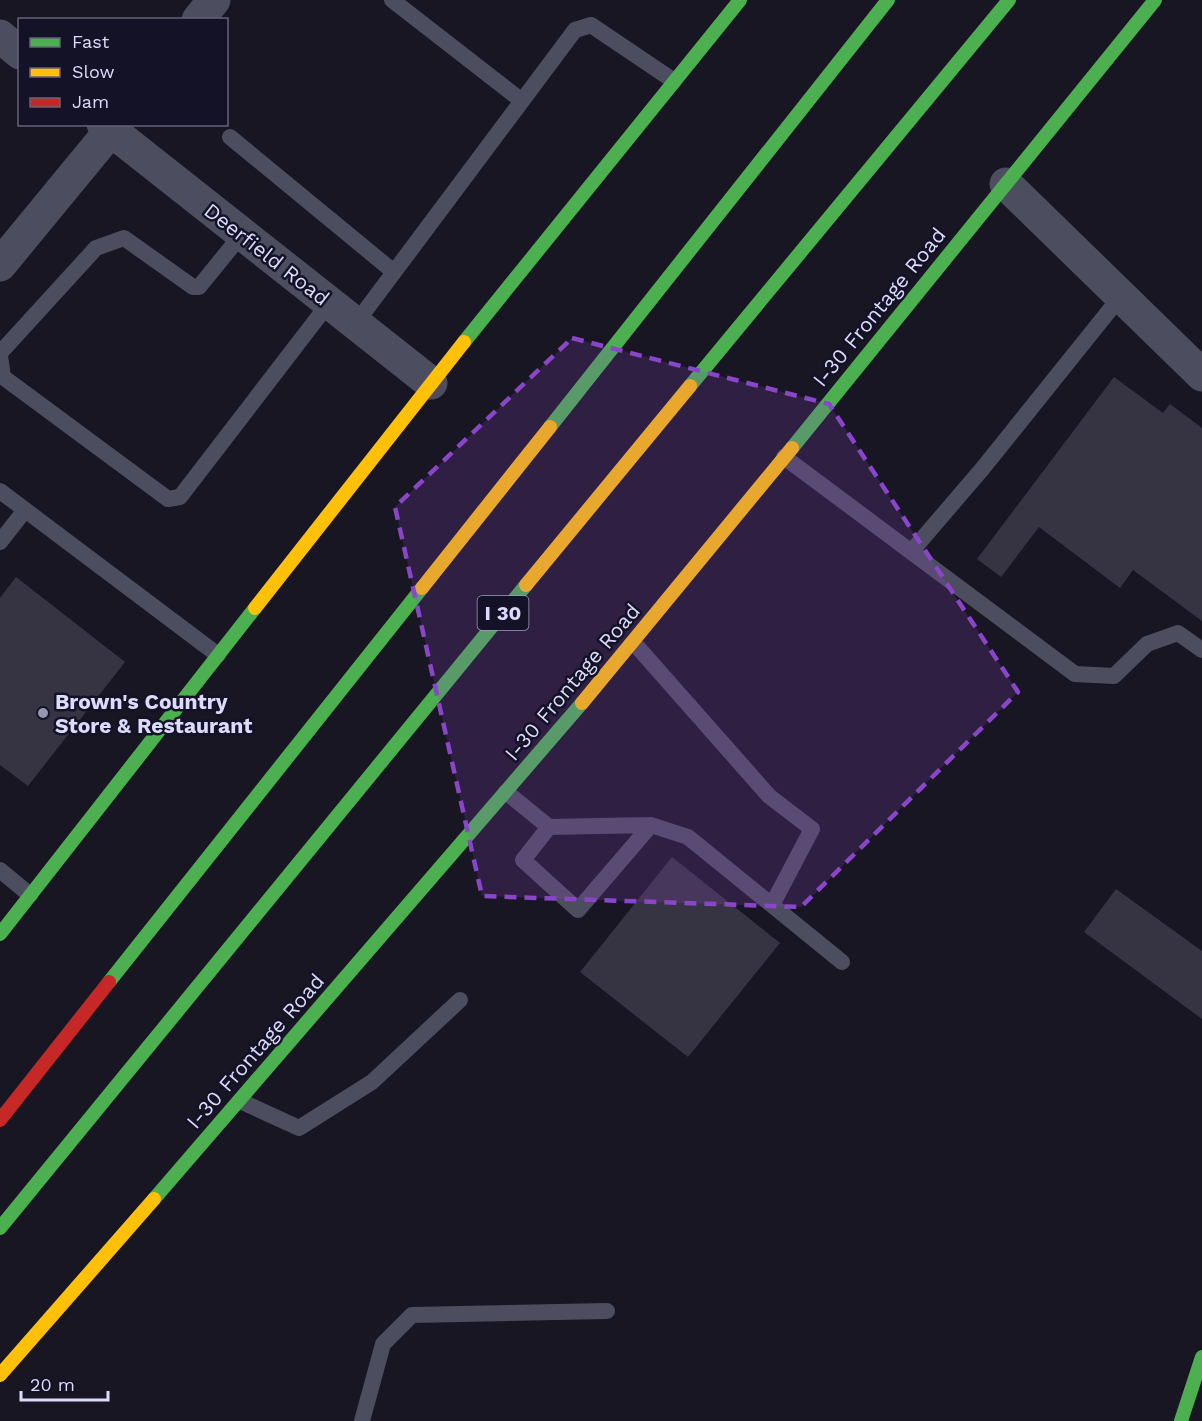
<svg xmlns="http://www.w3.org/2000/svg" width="1202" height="1421" viewBox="0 0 1202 1421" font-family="'Work Sans',sans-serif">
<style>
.building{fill:#363442}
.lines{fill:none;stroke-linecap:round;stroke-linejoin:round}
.lane{stroke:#4d4d60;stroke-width:16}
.street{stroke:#4d4d60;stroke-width:33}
.fast{stroke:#4caf50;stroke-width:14}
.slow{stroke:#ffc107;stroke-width:14}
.jam{stroke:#c62828;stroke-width:14}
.marked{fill:#8a46c8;fill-opacity:0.2;stroke:#8a46c8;stroke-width:4.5;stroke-dasharray:12 8;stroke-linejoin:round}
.poi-dot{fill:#9796af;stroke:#141226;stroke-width:2}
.labels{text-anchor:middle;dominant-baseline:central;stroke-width:5;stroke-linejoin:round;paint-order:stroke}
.shield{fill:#141226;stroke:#a09fbb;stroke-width:1.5}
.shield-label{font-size:20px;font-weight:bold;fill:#dcdbfb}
.street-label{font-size:21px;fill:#dcdbfb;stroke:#141226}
.poi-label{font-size:21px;font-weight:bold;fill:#dcdbfb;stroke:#141226;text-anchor:start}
</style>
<rect width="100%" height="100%" fill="#181622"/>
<path class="building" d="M1114 377 1163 413 1170 404 1202 428V621L1133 570 1120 588 1039 527 1001 577 977 559Z
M16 577 125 662 28 786 0 765V598Z
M672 857 780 943 688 1057 580 972Z
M1116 889 1202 951V1019L1084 932Z"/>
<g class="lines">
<path class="lane" d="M392 0 522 101
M230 137 394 272
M356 323 575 30 591 25 674 81
M0 353 96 248 124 238 193 287H199L242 234
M0 356 3 377 168 499 180 497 329 303
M784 457 1075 674 1114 676 1147 644 1178 633 1202 650
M0 491 218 655
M0 542 25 510
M911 552 983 468 1121 296
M634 643 769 796 812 829 772 905
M506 792 549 827 651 825 688 837 842 962
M549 827 523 860 578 910 651 825
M0 870 30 895
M240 1101 299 1128 372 1082 460 1000
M362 1421 383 1344 412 1315 607 1311"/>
<path class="street" d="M198 20 214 0
M0 36 20 53
M103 124 431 383
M1006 184 1202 375
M0 265 116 124"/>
<path class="fast" d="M464 342 740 0
M690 386 1009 0
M550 427 888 0
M792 448 1155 0
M0 934 255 608
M109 982 422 588
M154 1199 582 703
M0 1228 526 585
M1181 1421 1202 1357"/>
<path class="slow" d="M526 585 690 386
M422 588 550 427
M255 608 464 342
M582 703 792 448
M0 1375 154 1199"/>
<path class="jam" d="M0 1120 109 982"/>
</g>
<path class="marked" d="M572 338 829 404 1018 692 801 907 482 896 395 507Z"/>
<circle class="poi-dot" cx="43" cy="713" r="6"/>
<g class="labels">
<rect class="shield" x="477.5" y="596" width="51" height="34" rx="4.5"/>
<g class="shield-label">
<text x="503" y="613">I 30</text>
</g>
<g class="street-label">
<text transform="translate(267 254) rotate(38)">Deerfield Road</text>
<text transform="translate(879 307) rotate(-51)">I-30 Frontage Road</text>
<text transform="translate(572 682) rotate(-50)">I-30 Frontage Road</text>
<text transform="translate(255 1051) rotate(-49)">I-30 Frontage Road</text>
</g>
<g class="poi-label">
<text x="55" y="701">Brown's Country<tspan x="55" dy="24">Store &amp; Restaurant</tspan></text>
</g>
</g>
<rect x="18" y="18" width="210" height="108" fill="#141226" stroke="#64627b" stroke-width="1.5"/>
<rect x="30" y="38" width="30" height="9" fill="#4caf50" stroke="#64627b" stroke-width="1.5"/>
<text x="72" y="48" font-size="18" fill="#dcdbfb">Fast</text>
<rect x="30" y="68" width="30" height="9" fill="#ffc107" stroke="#64627b" stroke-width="1.5"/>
<text x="72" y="78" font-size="18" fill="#dcdbfb">Slow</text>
<rect x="30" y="98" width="30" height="9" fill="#c62828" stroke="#64627b" stroke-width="1.5"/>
<text x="72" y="108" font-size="18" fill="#dcdbfb">Jam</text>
<path d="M21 1391v9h87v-9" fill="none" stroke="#dcdbfb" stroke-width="3"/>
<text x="30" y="1391" font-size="18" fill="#dcdbfb" stroke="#141226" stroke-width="4.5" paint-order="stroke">20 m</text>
</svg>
